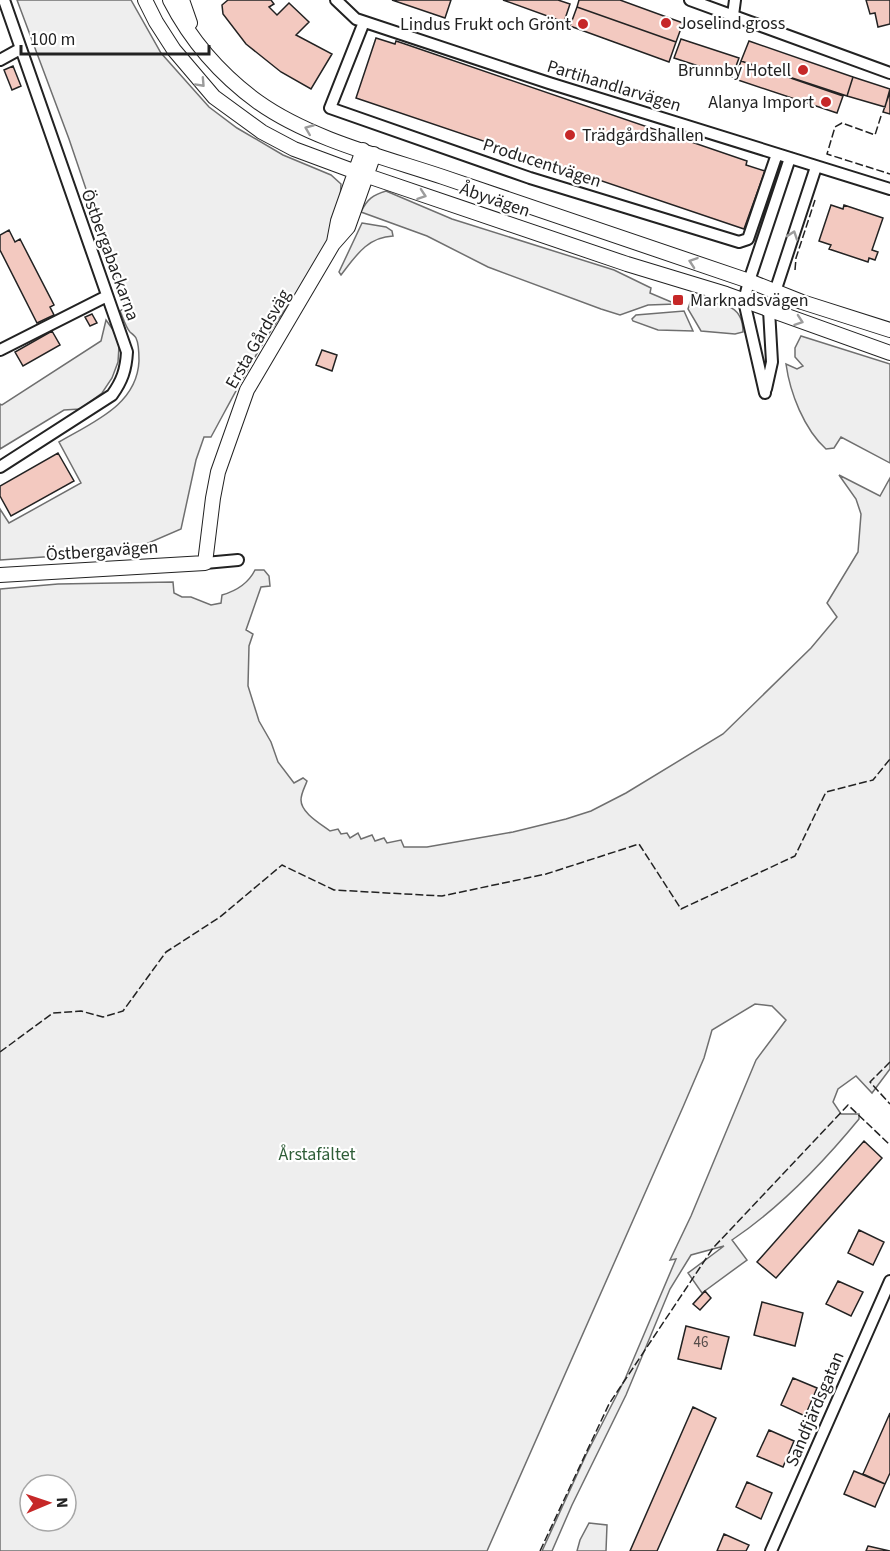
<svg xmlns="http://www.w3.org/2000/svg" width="890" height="1551" viewBox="0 0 890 1551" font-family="'Source Sans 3',sans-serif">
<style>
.green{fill:#eee;stroke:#6f6f6f;stroke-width:1.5;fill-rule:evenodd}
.building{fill:#f3c9c0;stroke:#222;stroke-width:1.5}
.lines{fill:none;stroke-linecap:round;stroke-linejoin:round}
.minor-casing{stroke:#222;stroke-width:14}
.tertiary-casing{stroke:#222;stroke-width:16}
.minor{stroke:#fff;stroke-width:10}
.tertiary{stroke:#fff;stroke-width:14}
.fence{stroke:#222;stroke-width:1.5;stroke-dasharray:8 3;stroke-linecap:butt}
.oneway{stroke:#9c9c9c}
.poi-dot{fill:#c62828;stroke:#fff;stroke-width:2}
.labels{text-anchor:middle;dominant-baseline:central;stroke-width:4.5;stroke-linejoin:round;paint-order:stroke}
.number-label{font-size:15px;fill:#564c4a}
.poi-label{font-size:18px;fill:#222;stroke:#fff;text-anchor:start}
.street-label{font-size:18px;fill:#222;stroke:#fff}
.park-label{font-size:18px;fill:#2f5e38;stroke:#fff}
</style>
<rect width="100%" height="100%" fill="#fff"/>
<path class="green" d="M17 0H131L161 53 209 107 237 128 283 155 331 175 341 184C340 244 295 291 265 340 246 371 229 404 211 437H204L196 460 181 529 130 551 0 560V509L9 523 81 483 59 442C93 422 137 405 139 361 139 354 139 344 136 338 135 336 131 333 130 332 125 326 123 317 120 311L126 307 69 139Z
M386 191 452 219 614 270 651 288 650 293 676 304 648 305 620 315 601 309 488 267 427 236 361 212C367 199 373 195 386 191Z
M362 223 386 227 392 231 393 236C367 237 355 257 341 275L339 272Z
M691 300C714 305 743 299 743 332L735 334 701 331 688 309Z
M684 311 693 331 658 330 633 321 632 319 636 315Z
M106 320 116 334 119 346 118 362 112 378 102 393 80 409 64 410 0 449V404L2 405 101 341Z
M801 336 890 364V463L841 437 834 448 826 449C804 429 790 393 786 364L797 369 803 366 795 357V348Z
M839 475 880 496 890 478V1069L872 1093 856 1076 838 1089 833 1102 841 1114H859V1119C822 1164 781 1207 732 1240L747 1260 702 1293 688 1273 724 1246 691 1255 670 1289 626 1395 572 1505 552 1551H542L586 1455 625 1379 676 1259 670 1260 691 1216 756 1060 786 1020 772 1006 755 1004 712 1030 704 1058 683 1107 487 1551H0V589L58 584 173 582 174 593 182 597H191L211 605 221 603 222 595C236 591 248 584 255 570H264L269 576 270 586 261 587 246 630 253 634 249 646 248 686 259 721 271 742 278 762 294 783 303 778 307 781C305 787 301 793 301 800 301 813 321 824 330 831L338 829 341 834 347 833 350 838 358 833 361 839 372 835 375 841 384 838 387 843 401 840 404 847H427L513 832 566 819 591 811 626 793 723 734 811 648 837 617 827 603 858 552 861 514 856 499ZM30 1485H66V1521H30Z
M589 1523 607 1525 606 1551H577L580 1540Z"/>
<path class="building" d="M228 0H271L274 4 269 7 277 15 289 3 309 22 296 35 332 54 311 89 281 72 246 44 223 14 222 5Z
M392 0H451L445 18Z
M503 0H558L570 4 564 22Z
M579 0H620L683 23 676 42 577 7Z
M866 0H890V24L878 27 875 13 870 14Z
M577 7 676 42 669 62 570 26Z
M376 38 395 44 396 41 405 44 747 161 746 165 765 171 744 229 356 98Z
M681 39 739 58 732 77 674 58Z
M749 41 853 77 847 96 741 61Z
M741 61 843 96 837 113 735 79Z
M13 66 21 86 12 90 4 70Z
M853 77 890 89 885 107 847 96Z
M890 92V114L883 112Z
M831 205 843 209 844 205 883 218 872 250 878 252 875 260 869 258 868 262 829 249 831 245 819 241Z
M9 230 15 242 20 239 54 305 50 307 54 315 37 323 0 250V235Z
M92 314 97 323 90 326 85 317Z
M52 331 60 345 23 366 15 352Z
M322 350 337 355 332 371 316 365Z
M58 453 74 481 11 516 0 496V486Z
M864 1141 882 1158 776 1278 757 1262Z
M859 1230 884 1242 873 1265 848 1253Z
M838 1281 863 1292 851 1316 826 1304Z
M705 1291 711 1298 700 1310 693 1304Z
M762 1302 803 1313 795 1346 754 1335Z
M686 1326 729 1337 721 1369 678 1359Z
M793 1378 817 1388 805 1416 781 1405Z
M693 1407 716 1418 657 1551H630Z
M890 1413V1473L885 1484 863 1474Z
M769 1430 794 1441 783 1467 757 1456Z
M854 1471 885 1484 875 1507 844 1494Z
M747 1482 772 1493 761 1519 736 1507Z
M724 1534 749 1545 746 1551H717Z
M868 1546 890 1551H866Z"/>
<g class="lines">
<defs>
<path id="minor" d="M336 0 356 19 549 83 890 189
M690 0 890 73
M733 15 735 0
M364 22 330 108 530 178 739 242 748 239 777 154
M0 60 20 49
M0 350 107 296
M766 389 772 362 769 310 816 167
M765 393 744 301 749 281 790 158
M0 467 112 395C122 381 126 370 127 352L4 0
M205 563 238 560
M771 1551 890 1281"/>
<path id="tertiary" d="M145 0 156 22 174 50 214 97 262 132 294 149 356 172 627 264 726 294 890 353
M170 0C191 41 221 75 258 102 310 139 383 157 443 177 545 211 647 246 749 281L802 302 890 330
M182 0 190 23
M334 242 338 221 363 150
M0 575 205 563 213 498 218 472 247 390 333 244 348 227 374 154"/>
</defs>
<use href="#minor" class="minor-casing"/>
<use href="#tertiary" class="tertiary-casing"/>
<use href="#minor" class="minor"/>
<use href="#tertiary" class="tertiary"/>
<path class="fence" d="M881 116 875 135 842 123 835 127 827 154 890 174
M795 270 796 258 815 200
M0 1052 53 1013 81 1011 103 1017 123 1011 166 952 220 917 282 865 334 890 442 896 546 874 639 844 681 909 795 856 826 792 873 780 890 759
M890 1062 870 1082 890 1104
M540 1551 609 1404 713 1248 848 1105 890 1145"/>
</g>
<defs><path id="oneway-chevron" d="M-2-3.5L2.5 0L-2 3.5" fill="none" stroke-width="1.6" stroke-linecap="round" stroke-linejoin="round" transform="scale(1.5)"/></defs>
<g class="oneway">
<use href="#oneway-chevron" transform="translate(201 83) rotate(47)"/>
<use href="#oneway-chevron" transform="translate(309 129) rotate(-158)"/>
<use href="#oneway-chevron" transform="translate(422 195) rotate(19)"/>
<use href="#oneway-chevron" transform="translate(793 235) rotate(-71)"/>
<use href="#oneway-chevron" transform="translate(693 262) rotate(-161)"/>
<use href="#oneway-chevron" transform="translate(799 321) rotate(19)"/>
</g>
<g class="poi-dot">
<circle cx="666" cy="23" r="6"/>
<circle cx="583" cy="24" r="6"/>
<circle cx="803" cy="70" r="6"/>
<circle cx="826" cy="102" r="6"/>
<circle cx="570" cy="135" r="6"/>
<rect x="672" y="294" width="12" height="12" rx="3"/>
</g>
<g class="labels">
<g class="number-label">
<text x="701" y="1342">46</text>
</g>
<g class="poi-label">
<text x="678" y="23">Joselind gross</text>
<text x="571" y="24" text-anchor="end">Lindus Frukt och Grönt</text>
<text x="791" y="70" text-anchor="end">Brunnby Hotell</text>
<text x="814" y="102" text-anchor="end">Alanya Import</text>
<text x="582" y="135">Trädgårdshallen</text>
<text x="690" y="300">Marknadsvägen</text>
</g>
<g class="street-label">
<text transform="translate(614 86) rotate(17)">Partihandlarvägen</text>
<text transform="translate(542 163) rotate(18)">Producentvägen</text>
<text transform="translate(495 200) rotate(19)">Åbyvägen</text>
<text transform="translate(110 255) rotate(70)">Östbergabackarna</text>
<text transform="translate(258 339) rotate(-60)">Ersta Gårdsväg</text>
<text transform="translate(102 551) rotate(-4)">Östbergavägen</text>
<text transform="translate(815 1409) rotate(-67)">Sandfjärdsgatan</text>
</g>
<g class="park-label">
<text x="317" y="1154">Årstafältet</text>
</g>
</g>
<g transform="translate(48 1503) rotate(88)"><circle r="28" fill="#ffffff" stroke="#a7a7a7" stroke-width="1.5"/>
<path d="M0-4.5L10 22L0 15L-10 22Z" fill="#c62828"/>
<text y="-9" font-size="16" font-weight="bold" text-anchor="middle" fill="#222222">N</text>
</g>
<path d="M21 45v9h188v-9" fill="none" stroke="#222222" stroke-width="3"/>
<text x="30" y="45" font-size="18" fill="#222222" stroke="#ffffff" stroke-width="4.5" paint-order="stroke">100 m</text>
</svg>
